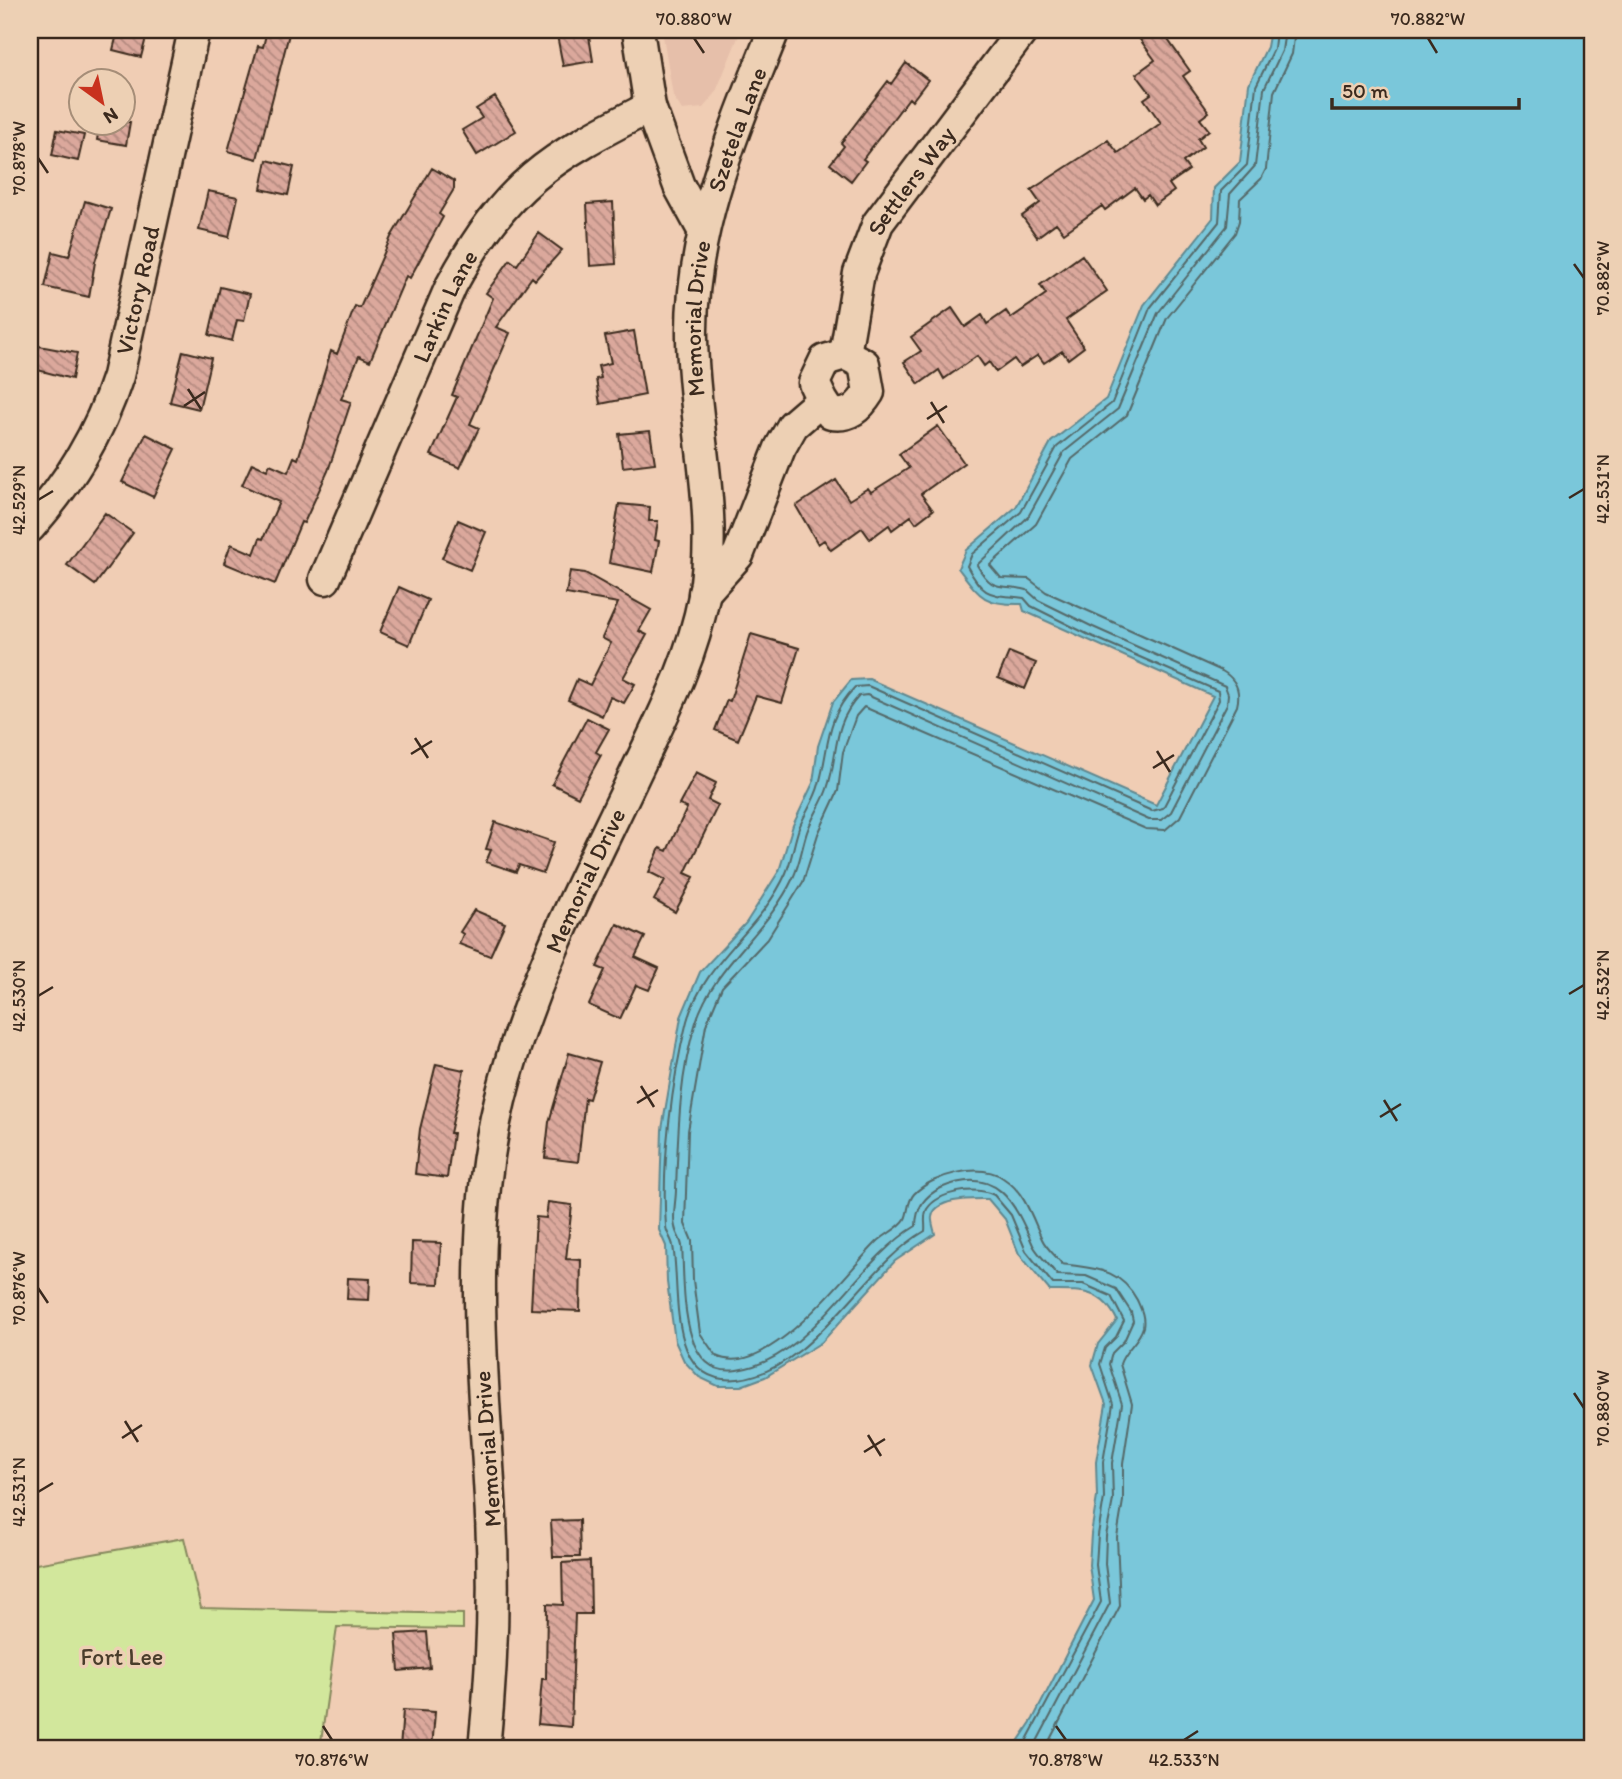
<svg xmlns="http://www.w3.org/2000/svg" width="1622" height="1779" viewBox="0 0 1622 1779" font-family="Itim,sans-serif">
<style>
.built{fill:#e6bfaa}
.park{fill:#d2e79c;stroke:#86885d;stroke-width:2}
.water{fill:#7ac7da;stroke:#61888f;stroke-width:2}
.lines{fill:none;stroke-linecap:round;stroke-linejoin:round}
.shore{stroke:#546969;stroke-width:2}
.building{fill:url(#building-back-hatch);stroke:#3b2a1e;stroke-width:2}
.street-casing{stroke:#3b2a1e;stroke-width:35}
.street{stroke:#edd0b4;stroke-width:30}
.ticks{fill:none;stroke:#3b2a1e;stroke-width:2.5}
.labels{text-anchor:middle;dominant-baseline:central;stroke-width:7;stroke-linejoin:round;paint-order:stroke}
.street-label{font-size:24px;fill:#3b2a1e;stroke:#edd0b4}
.park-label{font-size:24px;fill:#4a3d2b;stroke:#edd0b4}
.neatline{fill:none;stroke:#3b2a1e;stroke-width:2.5}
.ticks-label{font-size:18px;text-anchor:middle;fill:#3b2a1e}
</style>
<defs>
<pattern id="building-back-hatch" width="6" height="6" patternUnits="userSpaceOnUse" patternTransform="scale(1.75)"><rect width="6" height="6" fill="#dba89c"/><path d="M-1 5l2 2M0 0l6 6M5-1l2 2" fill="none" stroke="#b3897f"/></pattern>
</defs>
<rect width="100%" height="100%" fill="#f0cdb4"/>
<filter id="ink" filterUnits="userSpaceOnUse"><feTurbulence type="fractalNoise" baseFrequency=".0143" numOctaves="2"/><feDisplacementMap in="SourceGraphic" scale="14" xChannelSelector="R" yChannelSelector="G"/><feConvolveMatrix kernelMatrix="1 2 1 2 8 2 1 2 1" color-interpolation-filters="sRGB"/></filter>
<g filter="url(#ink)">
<path class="built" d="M662 30H741L715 94 703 108 682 110 673 96Z"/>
<path class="park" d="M184 1538 201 1608 463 1614V1629L337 1627 320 1749H30V1565Z"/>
<path class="water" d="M1270 30H1592V1749H1013L1033 1719 1094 1600 1089 1565 1091 1534 1097 1497 1096 1462 1106 1404 1092 1365 1098 1344 1117 1320C1102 1289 1081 1291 1050 1291L1019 1254 1005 1219 988 1199C975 1199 935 1197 932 1217 931 1221 934 1229 935 1234L895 1261 822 1342 765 1377 741 1386H718L699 1377 684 1361 675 1341 667 1282 666 1246 659 1230 662 1129 681 1017 700 972 746 923 779 871 793 825 813 783 818 746 833 702 851 680 869 679 1156 805 1213 696 1024 611 1022 604C984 605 980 597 958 568L966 550 1016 507 1051 442 1106 399 1144 305 1213 218 1214 188 1240 162 1249 84 1267 47Z"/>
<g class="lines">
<path class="shore" d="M1022 1749 1101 1602 1096 1565 1098 1535 1104 1498 1103 1462 1113 1404 1100 1364 1105 1348 1116 1337 1124 1321 1111 1296 1083 1284H1053L1026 1251 1011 1215 994 1195C976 1186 939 1191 927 1209 923 1216 926 1224 925 1231 861 1268 815 1370 738 1379 665 1387 681 1288 673 1246 672 1239 666 1233 666 1226 661 1167 672 1079 687 1021 704 961 761 930 786 873 792 859 794 842 799 828 805 813 815 800 819 784 830 746 824 720 855 687L868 686 1152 811 1163 808 1219 700 1218 691 1089 635 1031 606 1024 598C992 594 984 599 967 566L972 554 1021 512 1057 447 1112 403 1150 308 1219 222 1221 191 1247 165 1256 86 1274 49 1276 30
M1033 1749 1110 1603 1105 1564 1106 1536 1113 1500 1112 1463 1122 1404 1109 1364 1112 1353 1124 1341 1133 1321 1131 1312 1116 1289 1086 1276 1057 1275C1050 1265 1038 1255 1033 1245 1014 1202 997 1164 941 1188 924 1196 916 1208 916 1226 854 1263 813 1359 737 1370 678 1379 685 1283 682 1246 681 1239 676 1234 675 1227 672 1216 676 1201 676 1190 678 1134 679 1075 696 1022 714 965 768 932 793 878 800 864 802 847 807 832 812 817 822 804 827 789 839 755 831 726 859 696L867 695 1149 820H1161L1171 812 1227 704 1228 694 1225 686 1093 627 1038 600 1027 590C1001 583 993 594 977 565L1028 517 1064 452 1118 409 1158 313 1227 226 1230 194 1255 166 1264 89 1282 51 1285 30
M1045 1749 1120 1606 1117 1537 1123 1501V1464L1132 1404 1120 1364C1124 1350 1139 1342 1143 1327 1145 1317 1141 1309 1137 1300 1119 1267 1094 1269 1062 1264 1056 1256 1046 1248 1042 1239 1032 1217 1025 1192 1003 1178 980 1162 932 1175 914 1194 907 1202 909 1211 905 1219 901 1227 884 1235 877 1242 845 1273 768 1381 716 1356L700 1333 693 1280 692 1241 685 1224 688 1131 706 1025 722 987 768 938 803 882 818 834 838 791 843 752 856 716 864 707 1146 829 1165 830 1180 817 1237 706C1241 690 1236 679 1222 671L1046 592 1029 579 1001 578 990 565 1036 524 1072 459 1127 415 1167 318 1235 233 1239 221 1240 199 1261 179 1266 169 1274 92 1292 54 1295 30"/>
</g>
<path class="building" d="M118 30H148L141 57 113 50Z
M267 30H290L257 159 228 151 258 46 263 47Z
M556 30H588L593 61 563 66Z
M1133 30H1161L1190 71 1183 76 1209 112 1200 119 1209 130 1198 139 1203 147 1183 162 1189 170 1169 184 1174 191 1155 205 1148 195 1143 199 1135 188 1105 210 1102 206 1064 233 1056 223 1037 237 1022 216 1040 203 1031 190 1108 140 1118 153 1161 123 1144 99 1151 94 1136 74 1155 60Z
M906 63 928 80 912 101 909 98 863 159 866 161 851 181 830 164 844 146 841 143 888 81 891 84Z
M495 97 516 131 477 155 462 130 482 118 476 109Z
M100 122H130L126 145 97 140Z
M57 130 84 135 78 161 52 155Z
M267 160 294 167 288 195 261 189Z
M432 168 454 181V189L439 214 443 217 410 278 406 276 370 361 359 356 341 399 351 402 328 471 304 523 301 522 275 584 224 563 231 544 254 554 260 538 263 539 279 502 242 485 252 463 267 470 270 464 288 472 294 457 298 459 331 351 337 354 355 306 360 308 391 237Z
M208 191 238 197 229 237 199 230Z
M85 201 111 209 95 262 89 297 45 287 53 252 69 256Z
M613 202 616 264 590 266 587 204Z
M539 233 562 250 535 280 532 277 496 327 510 333 470 424 479 428 460 468 431 455 457 397 452 395 493 298 486 293 510 260 517 265Z
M1082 255 1107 291 1066 320 1084 347 1068 359 1062 351 1044 363 1038 355 1020 367 1014 359 996 372 989 362 984 366 977 356 944 379 939 370 919 384 904 362 921 351 911 337 952 308 965 327 982 315 987 324 1006 311 1011 318 1046 294 1040 285Z
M220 287 250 294 244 321 237 320 232 341 209 335Z
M634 331 645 395 600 404 596 379 601 378 598 366 611 363 605 336Z
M39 346 77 353 72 379 34 369Z
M183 351 211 358 199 409 170 402Z
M938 426 964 463 921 494 933 510 916 523 911 516 892 530 889 525 870 539 862 528 831 550 824 540 818 544 796 506 836 480 849 500 868 488 871 492 909 468 899 454Z
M650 431 655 463 623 467 619 434Z
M146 434 176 449 153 497 122 482Z
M619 504 650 507 649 521H658L655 540 659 541 653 572 609 563Z
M105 513 133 533 95 585 67 565Z
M458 520 486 532 470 570 442 558Z
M570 571 585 573 651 610 639 631 647 635 623 678 635 684 624 703 610 697 602 716 568 700 577 679 590 685 611 643 602 638 618 603 566 594Z
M399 587 428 600 409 645 380 632Z
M751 634 799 648 782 703 756 696 738 740 715 730 727 700 730 701Z
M1009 652 1036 663 1025 689 998 678Z
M587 718 609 729 596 752 601 755 578 797 552 784Z
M696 773 716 783 708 800 718 805 685 873 694 877 675 912 654 900 665 880 649 872 660 848 667 851 687 808 679 805Z
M495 822 554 842 543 873 519 865 516 872 486 862 491 850 486 849Z
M474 910 505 923 490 956 459 944 463 934 460 932Z
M617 924 645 937 635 957 659 968 649 990 636 985 620 1019 589 1005 605 970 597 967Z
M569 1053 600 1062 589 1099 585 1098 578 1162 545 1158 549 1122Z
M436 1064 464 1070 450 1133H453L447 1178 415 1174 420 1129Z
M548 1202 572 1205 566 1259 581 1260 580 1311 531 1309 536 1217 546 1218Z
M412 1242 441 1243 439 1284 411 1283Z
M348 1278 370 1279 369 1300 347 1299Z
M579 1520 580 1557H553L551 1521Z
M590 1561 591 1614H575L571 1727 538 1724 542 1679H546L547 1604 563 1605 562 1563Z
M427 1632 430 1668 399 1671 396 1634Z
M403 1710 435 1712 432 1749H400Z"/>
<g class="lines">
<defs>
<g id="street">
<path d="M638 30 650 107 679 186 703 230"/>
<path id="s1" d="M845 354 859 273 878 223 1023 30"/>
<path id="s2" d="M30 527C70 481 99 435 118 376L194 30"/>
<path id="s3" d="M325 579 451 286C506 184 549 158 650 107"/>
<path d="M704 593 738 555 780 448 793 425 822 400 831 414C849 417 859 408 869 392L864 364 845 354 825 360 814 383 822 400"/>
<path id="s4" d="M484 1749C492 1672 495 1595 491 1517 484 1377 466 1238 500 1100 528 986 583 883 633 778 661 719 692 661 704 596 719 510 693 424 692 338 690 231 735 128 774 30"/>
</g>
</defs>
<use href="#street" class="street-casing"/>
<use href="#street" class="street"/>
</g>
</g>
<path class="ticks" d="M694 38 704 53M1428 38 1437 53M38 158 48 173M1574 264 1584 278M188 389 201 409M931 402 944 423M184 406 205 392M927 419 947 406M1569 498 1584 489M38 500 53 491M415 738 428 758M1157 751 1170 772M411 754 432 741M1153 768 1174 755M1569 994 1584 985M38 996 53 987M641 1086 654 1107M1384 1100 1397 1121M637 1103 658 1090M1380 1117 1401 1104M38 1288 48 1303M1574 1393 1584 1408M125 1421 138 1442M868 1435 881 1456M122 1438 142 1425M864 1452 885 1439M38 1492 53 1483M323 1726 332 1740M1056 1726 1066 1740M1184 1740 1198 1731"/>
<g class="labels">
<g class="street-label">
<text stroke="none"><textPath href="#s4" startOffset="1670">Szetela Lane</textPath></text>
<text stroke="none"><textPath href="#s1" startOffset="189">Settlers Way</textPath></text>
<text stroke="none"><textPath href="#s2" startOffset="264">Victory Road</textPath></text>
<text stroke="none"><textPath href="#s3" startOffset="298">Larkin Lane</textPath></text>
<text stroke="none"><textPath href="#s4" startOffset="1475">Memorial Drive</textPath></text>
<text stroke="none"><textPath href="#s4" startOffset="887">Memorial Drive</textPath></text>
<text transform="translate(487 1449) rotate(-94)">Memorial Drive</text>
</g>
<g class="park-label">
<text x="122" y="1656">Fort Lee</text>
</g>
</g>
<rect width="1622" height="1779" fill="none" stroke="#edd0b4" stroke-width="77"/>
<g transform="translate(102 102) rotate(147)"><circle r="33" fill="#edd0b4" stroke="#a68e78" stroke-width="2"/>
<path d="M0-5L12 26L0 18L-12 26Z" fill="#c8321e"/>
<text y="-10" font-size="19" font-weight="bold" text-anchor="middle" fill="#3b2a1e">N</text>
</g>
<path d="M1332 98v10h187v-10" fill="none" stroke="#3b2a1e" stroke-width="3.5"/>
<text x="1342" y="98" font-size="21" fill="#3b2a1e" stroke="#edd0b4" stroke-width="5" paint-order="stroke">50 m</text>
<rect x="38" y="38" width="1546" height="1702" class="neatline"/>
<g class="ticks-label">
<text x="694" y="25">70.880°W</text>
<text x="1428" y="25">70.882°W</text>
<text transform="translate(19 158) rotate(-90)" y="6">70.878°W</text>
<text transform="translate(1603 278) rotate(-90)" y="6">70.882°W</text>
<text transform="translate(1603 489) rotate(-90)" y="6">42.531°N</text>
<text transform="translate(19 500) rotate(-90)" y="6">42.529°N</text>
<text transform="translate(1603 985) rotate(-90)" y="6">42.532°N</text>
<text transform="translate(19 996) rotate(-90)" y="6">42.530°N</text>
<text transform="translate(19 1288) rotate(-90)" y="6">70.876°W</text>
<text transform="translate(1603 1408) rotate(-90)" y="6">70.880°W</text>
<text transform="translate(19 1492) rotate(-90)" y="6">42.531°N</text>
<text x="332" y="1766">70.876°W</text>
<text x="1066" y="1766">70.878°W</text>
<text x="1184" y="1766">42.533°N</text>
</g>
</svg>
